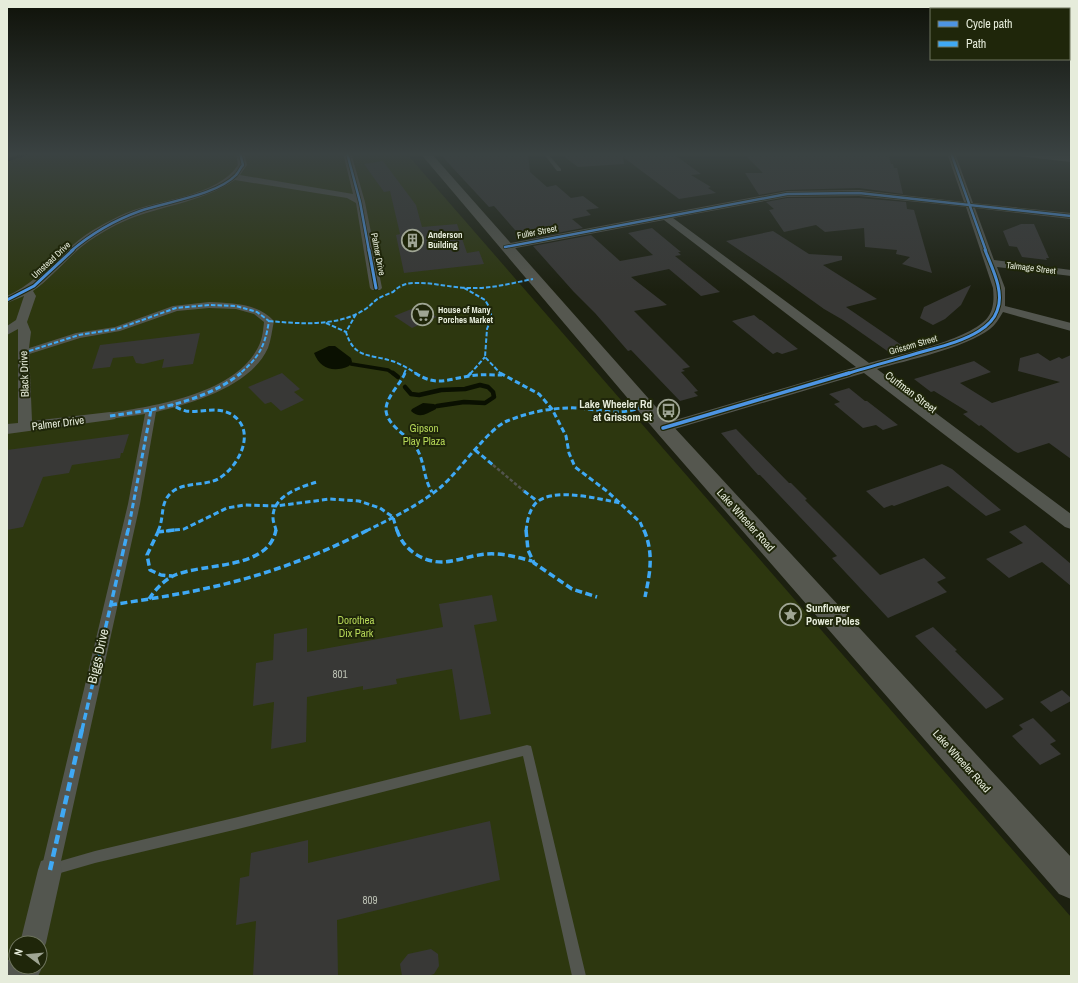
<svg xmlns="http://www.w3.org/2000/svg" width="1078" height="983" viewBox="0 0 1078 983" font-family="'Archivo Narrow',sans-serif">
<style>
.green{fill:#2d370f;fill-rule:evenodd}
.water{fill:#0a1001}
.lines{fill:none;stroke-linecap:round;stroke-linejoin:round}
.stream-far2{stroke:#0a1001;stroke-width:3}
.stream-far1{stroke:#0a1001;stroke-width:3.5}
.stream{stroke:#0a1001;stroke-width:4.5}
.building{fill:#383836}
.path{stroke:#52544d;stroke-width:2.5;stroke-dasharray:3.5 2;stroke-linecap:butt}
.service{fill:#53564f;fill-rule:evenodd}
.pedestrian{fill:#53564f;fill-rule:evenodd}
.minor{fill:#53564f;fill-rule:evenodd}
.secondary{fill:#55574f;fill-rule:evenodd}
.quiet-far3{stroke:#3fa9f5;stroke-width:2;stroke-dasharray:4.5 2;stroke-linecap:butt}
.quiet-far2{stroke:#3fa9f5;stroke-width:3;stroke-dasharray:5.5 3;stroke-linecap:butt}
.quiet-far1{stroke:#3fa9f5;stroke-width:3.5;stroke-dasharray:7 3.5;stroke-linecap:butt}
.quiet{stroke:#3fa9f5;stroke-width:4.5;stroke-dasharray:9 4.5;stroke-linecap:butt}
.cycleway-far2-casing{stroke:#1f260a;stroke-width:4}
.cycleway-far1-casing{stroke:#1f260a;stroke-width:5}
.cycleway-casing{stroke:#1f260a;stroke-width:6}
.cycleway-far2{stroke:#4d94e3;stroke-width:2.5}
.cycleway-far1{stroke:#4d94e3;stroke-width:3}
.cycleway{stroke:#4d94e3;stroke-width:3.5}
.labels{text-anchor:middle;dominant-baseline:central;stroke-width:4;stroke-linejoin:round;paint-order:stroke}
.far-street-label{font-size:9px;fill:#e6ecdb;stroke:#1f260a}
.far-poi-label{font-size:9px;font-weight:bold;fill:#e6ecdb;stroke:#1f260a;text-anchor:start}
.street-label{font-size:11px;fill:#e6ecdb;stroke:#1f260a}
.poi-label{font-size:11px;font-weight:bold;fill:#e6ecdb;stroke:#1f260a;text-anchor:end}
.park-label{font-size:11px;fill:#b5d657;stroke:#1f260a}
.near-number-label{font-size:11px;fill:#babfb2}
.near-street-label{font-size:13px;fill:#e6ecdb;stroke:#1f260a}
</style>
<rect width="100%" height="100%" fill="#1c2010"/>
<path class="green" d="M7 153H406L1071 917V976H7ZM16 943H40V967H16Z"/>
<path class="water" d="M329 346H335L351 358 352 362 349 366C334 373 320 369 314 353Z
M423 403 434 404 437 406 436 409C426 414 420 419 411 411L412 409Z"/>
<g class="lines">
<path class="stream-far2" d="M7 160 29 153"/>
<path class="stream-far1" d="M351 364 388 370 394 374"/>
<path class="stream" d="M393 373 398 377
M405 387 411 394 419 395 441 390 465 389 480 385 488 387 493 392 494 397 485 403 464 402 437 406"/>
</g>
<path class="building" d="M439 153H528L530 172 547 187 556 185 571 198 583 196 599 208 586 210 591 215 572 219 583 228 526 239 517 230H515L494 206 489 207Z
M559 153H672L701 174 691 175 711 187 708 188 716 193 679 199 623 157 624 164 578 167Z
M743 153H888L891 164H893L894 168H897L903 194 859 188 787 190 759 195 745 173H763Z
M383 161 416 205 422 227 457 224 467 253 479 251 484 264 404 273 396 235 400 234 390 191 384 192 364 164Z
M787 198H859L906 202 907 209 914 210 932 273 902 264 910 257 896 254 897 250 865 247 864 228 825 232 816 225 784 232 769 210 774 209 766 202Z
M1021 224H1034L1049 258H1046L1047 260 1022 257 1017 247 1009 246 1003 231Z
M652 228 681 252H678L681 255 675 256 720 292 701 296 669 269 631 277 667 305 634 311 690 367 682 369 685 371 681 372 698 391 694 392 698 396 680 401 631 350 628 351 595 313 573 291 533 246 591 235 620 261 653 255 628 233Z
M773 231 809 254 842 256V260L823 265 877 299 846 307 903 346 898 354 893 355 843 320 824 309 778 276 726 241Z
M971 285 961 305 945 319 933 325 920 318 924 307Z
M419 306 437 317 412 328 394 316Z
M754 315 760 320H761L798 349 782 354 777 352 773 354 732 321Z
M200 333 193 364 162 368 164 359 143 364 136 363 133 356 113 358 110 367 92 369 100 345Z
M1038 353 1050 361 1059 357 1062 359 1071 355V459L1049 443 1018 453 1014 451 981 425 979 426 963 414 968 412 934 391 931 392 914 379 974 361 991 372 960 383 992 403 1060 382 1018 371 1020 358Z
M282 373 300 389 294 392 304 400 281 411 271 402 265 404 248 387Z
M849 388 865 401H867L898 425 883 430 876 425 863 428 834 404 840 402 829 394Z
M736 429 789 483H791L807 499 805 500 880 575 924 558 946 578 937 582 947 592 888 618 832 558 837 556 760 475H758L721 433Z
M129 434 123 453H121L120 458 72 465 69 473 43 477 23 527 7 530V450Z
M942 464 952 469 1001 510 986 516 948 486 894 506 892 505 884 508 866 491Z
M1025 525 1071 564V586L1042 562 1009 578 986 559 1023 543 1009 532Z
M492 595 497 621 474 625 491 714 460 720 452 669 396 679 397 684 363 690V686L307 697 306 742 271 749 274 702 253 706 256 663 273 660 274 634 307 628V652L443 627 439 604Z
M933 627 957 650 955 651 1004 699 986 709 915 636Z
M1062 690 1071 698V701L1051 712 1040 702Z
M1033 718 1056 741 1050 744 1061 754 1040 765 1012 736 1023 729 1019 725Z
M490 821 500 880 337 920 338 976H253L256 921 236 925 240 878 249 876 251 853 308 840V863Z
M431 949 438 954 439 966 434 974 428 976H402L400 964 408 954Z"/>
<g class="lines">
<path class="path" d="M493 465 524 491"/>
<path class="service" d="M543 153H547L561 169V171H557Z
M527 745 531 746 532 750 586 976H572L523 756 238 829 95 863 50 876 46 874 44 870 46 866 50 864 95 851 238 817Z"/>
<path class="pedestrian" d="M209 302C231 303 258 303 274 321 272 330 271 340 268 348 251 386 193 403 156 412L140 504 59 870 57 877 50 879 43 877 41 870 128 504 145 414 110 419 105 416 110 413C154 406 231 394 256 351 262 342 263 332 264 322L254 314 236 309 209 308 177 311 120 331 80 338 23 356 18 353 20 351 76 333 115 327 173 306Z"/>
<path class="minor" d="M236 153H244L247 165 240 175 353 194 343 153H351L365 202 382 288 380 290H372L370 288 356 203 347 198 235 180C200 204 154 206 116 225 103 232 91 239 80 248 64 262 50 279 33 291L36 296 27 322 31 332 29 348 32 421 110 412 115 413 117 416 115 419 110 420 7 434V424L18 423V329L7 335V326L16 320 24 296 7 303V296C34 284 51 262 74 244 89 231 108 221 126 213 159 199 217 197 238 165Z
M947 153H955L973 203 1071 213V219L975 208 994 260 1071 270V276L997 267 1005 288V306L1071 323V331L1003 312C999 319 995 325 990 329 965 348 908 360 877 369L1071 514V529L1065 527 864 373 668 431 663 433 658 431 656 428 658 425 856 367 664 220 505 250 500 247 505 244 787 191 859 190 964 202ZM859 196 966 207 993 288C994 298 994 309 988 317 971 340 897 355 869 363L673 218 787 197Z
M1005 153H1038L1071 156V162L1009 155Z
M50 858 59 861 62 870 46 943 42 952 40 953V943H20L38 870 41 861Z
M16 959V967H39L41 970 38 976H7V960Z"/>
<path class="secondary" d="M420 153H431L672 425 1071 857V899L1059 894 658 434Z"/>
<path class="quiet-far3" d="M464 288 485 300 491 310V319L487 329 485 357 501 374
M356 314 346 332C354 359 370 354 392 361 401 364 409 369 417 374
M269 321C301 324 340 327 367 308 371 305 374 301 379 298 383 296 388 294 393 292 397 288 400 286 406 284 426 280 449 288 470 288 491 289 512 283 533 279
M326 323 346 332
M23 353 79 335 117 329 176 308 209 305 236 306 257 312 269 321C265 346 259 358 239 374
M404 374 406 369
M470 374 485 357"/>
<path class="quiet-far2" d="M405 373C400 385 385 398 386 411 388 426 407 435 415 446 425 460 423 478 432 492
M415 373C437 387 447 379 470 376 481 374 491 375 502 375
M500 373 539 394 552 409 566 436 569 453 575 467 608 492 640 522 644 531
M468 376 471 373
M151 410C182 403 215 394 241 373
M110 416 151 410 128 531
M475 450 493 465
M524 491 537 501
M158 531C165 517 159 503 172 492 184 482 204 486 218 479 239 467 258 430 231 414 216 406 202 413 186 411 181 410 176 407 172 405
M166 531 184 529 227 508 244 505 276 506 330 499 359 501 380 508 393 517 397 531
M276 531C276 527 273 523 273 518 272 496 300 487 317 482
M366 531C392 518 420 505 442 486 460 470 488 429 507 421 529 412 554 407 578 408 592 409 605 412 618 412 627 412 636 409 645 407
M526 531C527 522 529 511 535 504 551 486 599 499 620 503"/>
<path class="quiet-far1" d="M159 530 147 555 150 570 161 575 172 576
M397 530C403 550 424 563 444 562 458 561 472 555 487 554 502 553 517 557 532 561
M526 530 528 550 534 563 572 589 597 597
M644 530C654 554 650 573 645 597
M157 532 175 530
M149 599C155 590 163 581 173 576 203 562 268 571 276 530
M110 605C150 599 190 593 229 583 277 571 325 552 368 530
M82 730 128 530"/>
<path class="quiet" d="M50 870 82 729"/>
<defs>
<path id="cycleway-far2" d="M347 153 360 202 369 251
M951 153 986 251
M505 247 787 194 859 193 1071 216
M71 251C91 234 115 220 140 211 166 202 217 195 236 175 239 172 240 168 243 165L240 153"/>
<path id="cycleway-far1" d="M369 250 376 288
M7 300 34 286 73 250
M846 374C872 366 898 359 925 351 943 346 963 341 979 331 987 326 994 320 997 311 1005 292 992 268 985 250"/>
<path id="cycleway" d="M663 428 849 373"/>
</defs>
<use href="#cycleway-far2" class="cycleway-far2-casing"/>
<use href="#cycleway-far1" class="cycleway-far1-casing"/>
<use href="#cycleway" class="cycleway-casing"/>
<use href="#cycleway-far2" class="cycleway-far2"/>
<use href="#cycleway-far1" class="cycleway-far1"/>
<use href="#cycleway" class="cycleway"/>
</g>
<linearGradient id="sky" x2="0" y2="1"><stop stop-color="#0f1209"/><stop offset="0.53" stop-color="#3a4242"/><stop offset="1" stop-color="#3a4242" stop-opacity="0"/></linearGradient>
<rect width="1078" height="291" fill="url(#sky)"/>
<defs>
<symbol id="building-ring" viewBox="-11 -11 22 22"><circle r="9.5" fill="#1f260a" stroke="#9fa594" stroke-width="1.5"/><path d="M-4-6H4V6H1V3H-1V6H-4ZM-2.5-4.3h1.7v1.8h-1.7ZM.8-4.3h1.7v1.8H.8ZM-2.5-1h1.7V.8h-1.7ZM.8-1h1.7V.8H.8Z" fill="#9fa594"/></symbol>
<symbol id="supermarket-ring" viewBox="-11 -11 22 22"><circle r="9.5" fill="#1f260a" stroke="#9fa594" stroke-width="1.5"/><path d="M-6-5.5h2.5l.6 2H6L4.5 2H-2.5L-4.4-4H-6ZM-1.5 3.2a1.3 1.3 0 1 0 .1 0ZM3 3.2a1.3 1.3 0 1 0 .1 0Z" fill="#9fa594"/></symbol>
<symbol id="bus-ring" viewBox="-11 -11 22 22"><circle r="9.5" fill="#1f260a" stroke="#9fa594" stroke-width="1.5"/><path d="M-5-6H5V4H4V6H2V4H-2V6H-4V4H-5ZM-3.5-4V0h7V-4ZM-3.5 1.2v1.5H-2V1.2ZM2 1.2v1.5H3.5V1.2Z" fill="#9fa594"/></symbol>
<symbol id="sight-ring" viewBox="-11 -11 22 22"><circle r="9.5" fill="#1f260a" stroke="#9fa594" stroke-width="1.5"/><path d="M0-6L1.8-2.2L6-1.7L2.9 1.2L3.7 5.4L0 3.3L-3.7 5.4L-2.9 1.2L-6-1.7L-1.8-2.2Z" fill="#9fa594"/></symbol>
</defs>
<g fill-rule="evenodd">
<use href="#building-ring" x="400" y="228" width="25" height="25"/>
<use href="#supermarket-ring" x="410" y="302" width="25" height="25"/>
<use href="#bus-ring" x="656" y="398" width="25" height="25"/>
<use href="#sight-ring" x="778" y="602" width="25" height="25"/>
</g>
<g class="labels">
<g class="far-street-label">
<text transform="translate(537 232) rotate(-11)">Fuller Street</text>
<text transform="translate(378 254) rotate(79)">Palmer Drive</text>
<text transform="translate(51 260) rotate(-43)">Umstead Drive</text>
<text transform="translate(1031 268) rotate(7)">Talmage Street</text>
<text transform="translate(913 345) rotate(-16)">Grissom Street</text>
</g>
<g class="far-poi-label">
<text x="428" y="235">Anderson<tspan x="428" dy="10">Building</tspan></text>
<text x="438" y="310">House of Many<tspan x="438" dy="10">Porches Market</tspan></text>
</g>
<g class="street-label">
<text transform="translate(24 374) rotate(-92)">Black Drive</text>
<text transform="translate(911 392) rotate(37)">Curfman Street</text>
<text transform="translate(58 423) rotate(-7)">Palmer Drive</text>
<text transform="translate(746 520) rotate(48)">Lake Wheeler Road</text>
<text transform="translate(962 761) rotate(48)">Lake Wheeler Road</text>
</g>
<g class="poi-label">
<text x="652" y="404">Lake Wheeler Rd<tspan x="652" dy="13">at Grissom St</tspan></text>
<text x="806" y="608" text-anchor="start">Sunflower<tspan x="806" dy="13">Power Poles</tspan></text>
</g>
<g class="park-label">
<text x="424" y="428">Gipson<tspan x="424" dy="13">Play Plaza</tspan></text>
<text x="356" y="620">Dorothea<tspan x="356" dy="13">Dix Park</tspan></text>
</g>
<g class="near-number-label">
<text x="340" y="674">801</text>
<text x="370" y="900">809</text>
</g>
<g class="near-street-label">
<text transform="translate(98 656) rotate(-77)">Biggs Drive</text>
</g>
</g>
<rect width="1078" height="983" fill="none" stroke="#e6ecdb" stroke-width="16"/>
<rect x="930" y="8" width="140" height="52" fill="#1f260a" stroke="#6f755e"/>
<rect x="938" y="21" width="20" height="6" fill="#4d94e3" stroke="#6f755e"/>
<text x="966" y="28" font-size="12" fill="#e6ecdb">Cycle path</text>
<rect x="938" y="41" width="20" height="6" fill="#3fa9f5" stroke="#6f755e"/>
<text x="966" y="48" font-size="12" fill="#e6ecdb">Path</text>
<g transform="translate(28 955) rotate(286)"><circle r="19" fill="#1f260a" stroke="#6f755e"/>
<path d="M0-3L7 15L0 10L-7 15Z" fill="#9fa594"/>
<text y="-6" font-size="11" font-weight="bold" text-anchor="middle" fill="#e6ecdb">N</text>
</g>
</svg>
